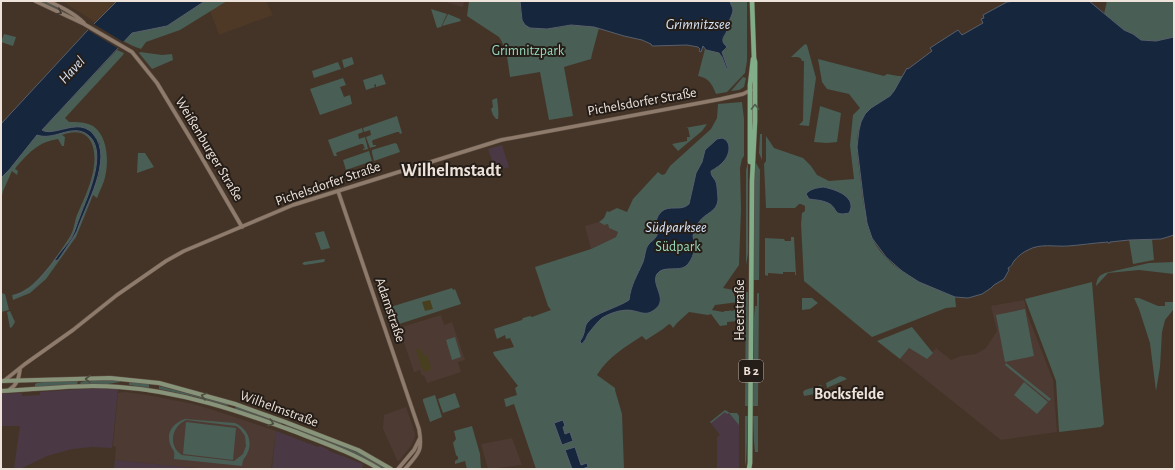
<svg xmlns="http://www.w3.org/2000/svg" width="1175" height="470" viewBox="0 0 1175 470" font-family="'Alegreya Sans',sans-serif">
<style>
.commercial{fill:#4a3945}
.built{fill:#4e3826}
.education{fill:#4d3a33}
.green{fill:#495e54;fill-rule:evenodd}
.sand{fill:#483f1f}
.water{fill:#16263c;stroke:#575f6c}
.pier{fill:#443427}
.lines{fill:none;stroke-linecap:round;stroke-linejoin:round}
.stream{stroke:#575f6c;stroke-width:1}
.tertiary-casing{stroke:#615348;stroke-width:4.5}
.secondary-casing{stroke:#615348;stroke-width:5}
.primary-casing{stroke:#615348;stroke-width:5.5}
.tertiary{stroke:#8e7b6c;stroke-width:3.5}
.secondary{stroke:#88947a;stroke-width:4}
.primary{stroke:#81ae89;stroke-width:4.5}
.oneway{stroke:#443931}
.oneway2{stroke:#4e5e4a}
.oneway3{stroke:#4d4d3f}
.labels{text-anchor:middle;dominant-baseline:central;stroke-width:4;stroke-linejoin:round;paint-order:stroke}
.shield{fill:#251d17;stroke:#b2a8a0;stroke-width:1}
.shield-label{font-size:13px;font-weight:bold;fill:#eee3db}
.park-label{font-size:14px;fill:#9adabd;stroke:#251d17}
.street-label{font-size:14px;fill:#eee3db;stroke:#251d17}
.water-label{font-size:15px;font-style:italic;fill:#d7e5f9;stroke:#251d17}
.quarter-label{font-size:16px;font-weight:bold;fill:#eee3db;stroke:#251d17}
.district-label{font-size:18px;font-weight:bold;fill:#eee3db;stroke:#251d17}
</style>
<rect width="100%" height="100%" fill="#443427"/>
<path class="commercial" d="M502 145 509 167 496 171 488 149Z
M97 388 118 389 112 448 92 447 72 449 47 456 20 469H14L20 426H1V394L22 393V396L40 395V392Z
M725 410 730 413H737L739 416V469H717V437L720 435 710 422Z
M276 431 318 447 320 446 327 449 329 451 363 464 362 469H272Z
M115 460 206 469H114Z"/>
<path class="built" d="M59 1H118L95 22 65 3Z
M227 1H266L273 15 219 35 210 11Z"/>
<path class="education" d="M442 1H464L463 7Z
M599 222 604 225 608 224 609 228 618 232 616 237 591 249 585 226Z
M1024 300 1028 316 1053 380 1057 432 1001 440 900 359 909 348 927 359 936 348 951 360 961 356 976 354 986 348 997 331 991 306Z
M441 315 444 325 452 322 465 360 458 362 461 372 427 383 424 375 422 376 420 370 414 372 399 328Z
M125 392 147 395 193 404 213 410 276 431 271 469H206L115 460 116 447 113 446 118 393Z
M406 407 415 433V437L411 446 398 462 383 429 384 415Z
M512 438 522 465 488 469 481 444Z"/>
<path class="green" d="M38 1H44L78 19 70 16Z
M205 1H227L180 30 146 42 141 49 133 46 125 42V40L132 33 167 26Z
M469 1H520L521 15 523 23 556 28 571 25 586 26 599 28 592 54 591 59 564 67 573 116 549 120 540 72 510 77C508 63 507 48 499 37L467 16Z
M730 1H747V61L745 73 727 92 716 94C712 84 709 78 698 76L705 49 719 53 722 57 727 70 722 52 727 48C718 39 726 37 728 28 729 24 728 26 729 22 730 18 733 14 733 10 733 7 730 4 730 1Z
M1107 1H1174V37L1156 41 1141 40 1133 34 1124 30 1104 14Z
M431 9 447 14 441 27 437 28Z
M448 14 460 19 461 21 442 26Z
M4 34 16 37 13 46 1 42Z
M805 44 807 45 816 78 809 126 799 125 803 121 804 61H802C801 56 796 57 791 57Z
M117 50 124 53 123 55 65 118 69 122C77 122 86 122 93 126 109 137 109 165 104 181 102 187 99 192 97 198L93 195 76 237 46 279 30 293 13 300 12 295C17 294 22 292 26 289 39 282 61 251 69 238 74 231 74 223 77 215 83 201 90 187 93 172 98 148 91 124 62 135L65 137 64 146H62L58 139C38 142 30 152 17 166L15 169 18 171 17 175 12 171 3 191 1 200V178L9 170 37 135 75 131C113 134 91 189 82 210 79 219 76 230 71 238 66 246 62 253 58 260L75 234 99 175 100 161V144L94 135 85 128 47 132 42 130Z
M140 52 162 55 172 54 173 60 152 69 139 53Z
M352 57 354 64 344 68 342 60Z
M818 59 884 76 887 74 898 76H902C898 83 896 91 889 97 878 106 867 108 861 123 854 139 858 159 860 177 862 187 862 200 865 209 866 212 866 212 866 215 866 221 868 227 870 233 883 268 923 284 955 297L956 307 946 308 872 337 804 281 801 224 802 213 805 211V206L801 204H799L795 208H766L764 164 766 161V136L774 148 803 158 811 166 817 175 829 181 854 179 850 145 853 115 860 108 849 94 827 89 822 82Z
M338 62 341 69 314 78 312 71Z
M382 74 386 84 376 87V84L374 85 375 87 366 90 363 80Z
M743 77 746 78 744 87 739 90 731 91Z
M343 78 346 85 340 87 344 97 350 95 352 104 320 115 310 89Z
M497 98C498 106 499 112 498 119H496L493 115 491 109 493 107 492 100Z
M742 102 744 119V156L742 159 740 168 741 209 739 265 723 288 734 290V296H739V302L715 305 712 310 723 312 725 311H729L730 310 731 311 739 309V321L727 322V325L720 326 711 314 708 315 689 312 677 323 673 328 671 325 669 324 663 329 646 340 642 336C624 348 609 356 597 375L615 388V390L622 414 624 469H536L514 404 506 407 504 399 517 395 515 388 518 386 494 355 493 352 514 347 510 338 506 339 505 335 497 339 494 329 522 320 523 318 530 316 532 317 551 310 548 306 535 267 591 249 616 237 618 232 609 228 608 224 604 225 599 222 604 218 607 211 609 212 617 208 627 212 633 199 658 172 662 175 665 174 670 166 711 129 717 118 718 104Z
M820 106 841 113 837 142 827 143 814 142Z
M397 116 402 133 400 134 399 132H397L373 140 372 141 373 145H376V146L370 148 366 137 371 135 370 130 364 132 363 128Z
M707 124 702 131 678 151 672 144 687 141V137H690L688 128H685Z
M362 128 363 132 358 134 359 139 365 137 368 149 363 150V149L365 148 363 144H361L338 152 336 153 337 156H334L328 140Z
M760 134H762V160L759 153Z
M395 143 397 144 400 152 374 161 372 153V150Z
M369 151 372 161 346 170 343 160Z
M138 153H145L154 167 137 173Z
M748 162V254L746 265V170Z
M756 163 760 170 759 280H754V165Z
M324 231 330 248 321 250 315 233Z
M791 237H794L796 275H795V272H783V274L768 273V276L765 275V238L784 239 785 241H791Z
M1152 239 1154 260 1133 264 1129 240Z
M324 259 325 260 324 262 305 265 302 264 304 262Z
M1174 262V274L1139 270 1108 273 1096 286C1097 279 1098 276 1105 273L1149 263Z
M1092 282 1099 369 1104 424 1101 427 1059 432 1056 381 1025 299Z
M452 288 453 290 455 289 461 304 390 327 384 309Z
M746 292H748V406H745Z
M1 293 5 294 9 310 1 312Z
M758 293H759L758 406H753L754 317 755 306H757V294Z
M802 298H812L818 303 810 309 802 310Z
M1134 298H1139L1158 306H1165V302H1173V310L1165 320 1162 332 1160 367 1156 391 1150 343 1139 309Z
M1025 309 1034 356 1005 362 996 315Z
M10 311 15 322 12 327 10 328 7 312Z
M912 327 933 353 927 359 909 348 900 359 877 341Z
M455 337 461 357 452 360 446 340Z
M1006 363 1051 399 1049 401 1005 365Z
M840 376 844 377 847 379 827 388 826 383Z
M78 380 77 385 35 387V384L37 383 49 381Z
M92 380H120V382L108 384H80L81 382Z
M129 381 149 384V388L129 385Z
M1024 382 1048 402 1037 414 1014 395Z
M821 385 824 390 820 391 815 394 804 396 803 392 805 390Z
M159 386 228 404V405L227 406 196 397 159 389Z
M455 393 460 407 443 413 438 399Z
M435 395 442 417 430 422 423 401V399Z
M236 406 281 422V424H280L235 409Z
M725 410 730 413H737L739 416V425L729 413 727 414 725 412 711 423 710 422Z
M745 416H748L746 466 745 461Z
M753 416H758V452H755L754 442Z
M185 419 235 423C246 428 253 439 248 452 245 459 243 457 242 466L174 459C175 448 173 452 170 444 166 431 174 423 185 419ZM186 420 236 426 240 429 245 436 246 446 243 454 234 461 182 455C168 446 171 427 186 420Z
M186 422 236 428 233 460 183 454Z
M286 425 344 446 363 455 387 469H384C353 451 319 439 286 426Z
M472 426 480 454 481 469H467L465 461 455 464V461L458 459V457L456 455 453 443 456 439 454 431Z"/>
<path class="sand" d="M430 300 433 309 425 311 422 302Z
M421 349 423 356 427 355 431 368 429 371 427 372 422 369 416 350Z"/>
<path class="water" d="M117 1H205L167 26 132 33 42 130C49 135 66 127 75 127 82 126 90 129 94 135 114 159 85 206 77 231L73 238 58 260 54 261C59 253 66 246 71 239 75 232 77 223 80 216 87 197 111 147 85 133 70 125 53 141 37 135L9 170 1 178V124L87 31Z
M520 1H730C730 4 733 7 733 10 733 14 730 18 729 22 729 23 729 27 728 28 726 36 718 39 727 47L722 52 728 69 727 70 722 57 719 53 706 50 703 46 701 52 699 51 700 49 698 47 687 45 652 46 651 44 642 40 624 36 594 27 571 25 547 29 530 28 525 25 522 20Z
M1016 1H1089L1124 30 1133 34 1141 40 1156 41 1174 37V235L1161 239 1129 240 1110 242V243H1108V242C1094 243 1081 245 1068 246 1055 247 1040 243 1028 250 1023 252 1017 257 1014 261 1012 264 1012 266 1008 268L1009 270 1004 279 994 285 991 288 982 294 968 298 955 297 919 282 902 271 886 257 872 238 867 223 863 196 857 147 859 130 861 122 865 114 871 108 890 96 894 91 907 68 908 69 932 51 930 48 958 30 962 35 983 23 981 19 984 18 983 15 1007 2Z
M722 138C732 141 730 154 724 161 721 165 716 168 711 171 711 177 714 177 716 182 717 184 718 197 718 200 717 212 705 213 699 222 697 225 694 231 693 236 693 239 695 241 695 244 695 252 691 262 686 266 679 272 663 265 657 274 650 286 672 301 651 312 645 315 640 312 634 311 624 308 610 313 602 318 597 322 592 329 588 334 586 338 585 342 581 344L580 341C582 339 583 336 584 333 585 329 585 326 587 323 594 313 617 308 629 300 631 284 637 276 643 262 645 257 645 249 648 245 651 241 655 240 657 235 659 227 652 222 661 212 669 204 681 212 689 204L696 173 702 162 705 150 717 139Z
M823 187C835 189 858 197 849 213 832 217 838 207 828 203 822 200 815 200 809 199L806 194C810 189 816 188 823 187Z
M563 420 565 426 563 427 565 434 570 432 573 441 562 445 554 423Z
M575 447 581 465 587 463 588 467 582 469H572L565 450Z"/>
<path class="pier" d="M92 23 125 43 119 49 86 29Z"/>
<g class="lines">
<path class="stream" d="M15 296 26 291 35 285 54 262"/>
<defs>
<path id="tertiary" d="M35 1 84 24 132 52 157 83 195 146 242 227
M48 1C61 7 74 13 84 23
M338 191 419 429C423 451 419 453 405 469
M5 380 25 364 73 330 117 295 166 261 184 251 293 205 501 140 721 99 743 94 751 90
M9 390C17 385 19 378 20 369
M398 469 414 450 420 438"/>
<path id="secondary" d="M1 381 110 378 159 383 235 404 285 422 358 450 391 469
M1 391C40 389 80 384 119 387 180 391 239 411 296 432 324 443 353 453 379 469"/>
<path id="primary" d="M750 162V85L753 59
M749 469 750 463 752 181 755 121V62L754 58 752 1"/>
</defs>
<use href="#tertiary" class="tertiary-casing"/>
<use href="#secondary" class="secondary-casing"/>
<use href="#primary" class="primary-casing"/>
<use href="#tertiary" class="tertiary"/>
<use href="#secondary" class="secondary"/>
<use href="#primary" class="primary"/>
</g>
<defs><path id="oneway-chevron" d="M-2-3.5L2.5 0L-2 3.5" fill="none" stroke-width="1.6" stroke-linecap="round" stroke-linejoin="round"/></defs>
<use class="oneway" href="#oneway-chevron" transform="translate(59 12) rotate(27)"/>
<use class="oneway2" href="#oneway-chevron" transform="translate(755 107) rotate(-90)"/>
<g class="oneway3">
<use href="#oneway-chevron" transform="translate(88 379) rotate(180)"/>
<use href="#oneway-chevron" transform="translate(204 396) rotate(-165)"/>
<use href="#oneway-chevron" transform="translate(271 423) rotate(18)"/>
</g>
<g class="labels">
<rect class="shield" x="739" y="360" width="24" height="22" rx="3"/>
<g class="shield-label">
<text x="751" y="371">B 2</text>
</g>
<g class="park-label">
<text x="528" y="51">Grimnitzpark</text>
<text x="678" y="247">Südpark</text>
</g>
<g class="street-label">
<text transform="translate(642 102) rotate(-10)">Pichelsdorfer Straße</text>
<text transform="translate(209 149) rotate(59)">Weißenburger Straße</text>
<text transform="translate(328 184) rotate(-19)">Pichelsdorfer Straße</text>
<text transform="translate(390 310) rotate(71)">Adamstraße</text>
<text transform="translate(740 310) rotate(-90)">Heerstraße</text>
<text transform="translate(279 409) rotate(20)">Wilhelmstraße</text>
</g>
<g class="water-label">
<text x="698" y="24">Grimnitzsee</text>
<text transform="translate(72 70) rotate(-47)">Havel</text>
<text x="676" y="227">Südparksee</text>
</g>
<g class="quarter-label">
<text x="849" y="394">Bocksfelde</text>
</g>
<g class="district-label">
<text x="451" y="171">Wilhelmstadt</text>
</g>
</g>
<rect width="1175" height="470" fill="none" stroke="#eee3db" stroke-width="4"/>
</svg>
